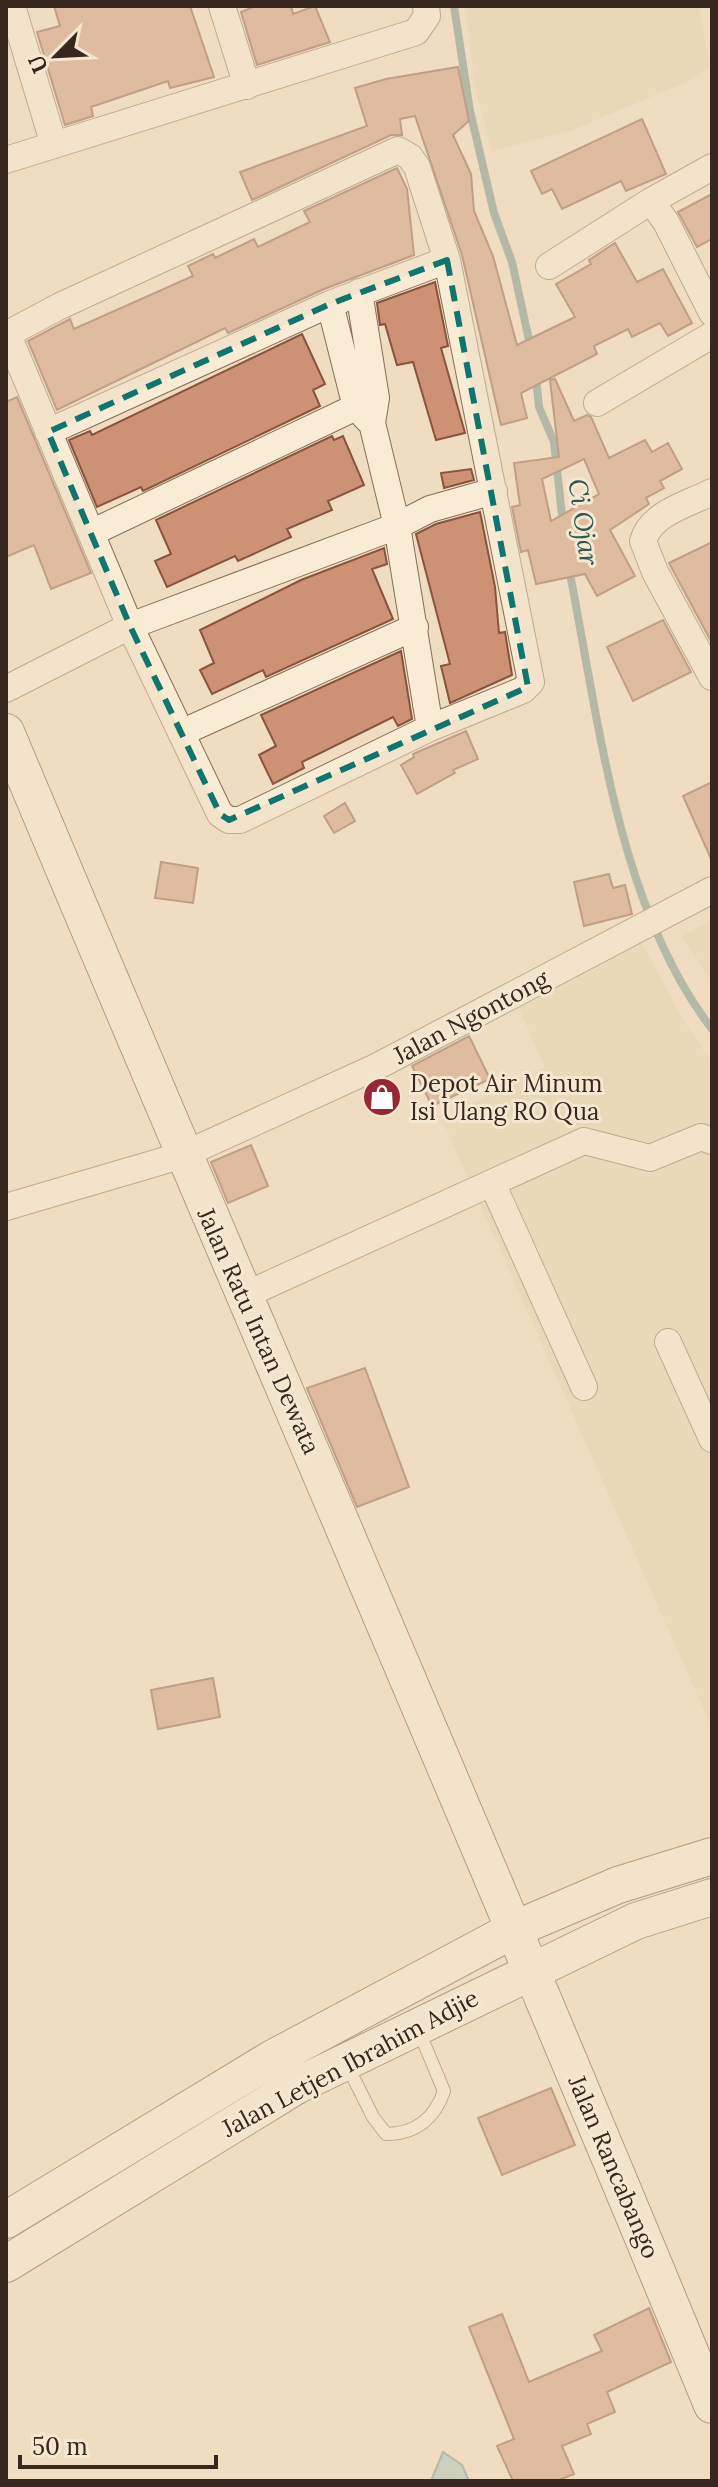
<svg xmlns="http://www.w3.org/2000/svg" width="718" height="2487" viewBox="0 0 718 2487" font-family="Lora,serif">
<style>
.farmland{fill:#e4d6ae}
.water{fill:#a3c1b5;stroke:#6a8f82;stroke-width:2}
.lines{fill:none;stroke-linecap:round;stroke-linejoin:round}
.stream{stroke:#6a8f82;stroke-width:8}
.building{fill:#cd9276;stroke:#88543e;stroke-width:2;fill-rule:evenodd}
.lane-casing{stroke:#886d58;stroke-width:14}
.street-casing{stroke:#886d58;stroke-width:28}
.secondary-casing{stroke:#6a4e3b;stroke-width:38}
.lane{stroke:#f9ebd4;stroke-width:12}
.street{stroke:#f9ebd4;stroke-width:26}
.secondary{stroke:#f9ebd4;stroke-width:36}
.marked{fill:none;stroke:#0f766e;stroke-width:6;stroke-dasharray:16 10;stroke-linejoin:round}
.labels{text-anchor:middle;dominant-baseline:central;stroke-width:6;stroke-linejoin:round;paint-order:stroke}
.street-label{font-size:24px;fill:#37271d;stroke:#f6e7d0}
.poi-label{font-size:24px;fill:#37271d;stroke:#f6e7d0;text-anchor:start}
.water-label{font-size:26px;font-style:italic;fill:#2c5851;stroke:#f6e7d0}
</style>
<rect width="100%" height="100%" fill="#efdcc1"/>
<path class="farmland" d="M465 6H699L710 67 686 82 570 131 492 151 475 89Z
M712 920V982L682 936Z
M642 943 683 1020 712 1062V1728L442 1119 545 1067 517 1004Z"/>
<path class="water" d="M443 2452 462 2465 469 2481H431Z"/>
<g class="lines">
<path class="stream" d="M454 6 470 111 494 213 512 262 531 349
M536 378 539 407 554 442 563 524
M569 569C599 719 617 906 712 1029"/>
</g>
<path class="building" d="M54 6H190L214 77 170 88 168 81 91 107 93 116 65 125 37 32 60 26Z
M256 6H291L293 14 315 6 330 42 257 65 241 12Z
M458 67 469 121 453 135 471 174 474 211 493 256 517 345 575 317 556 284 591 264 589 260 615 243 637 282 663 269 692 323 668 336 660 323 632 337 628 329 594 346 597 354 521 393 527 418 501 425 462 255 415 116 400 119 402 135H391L252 200 240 172 367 126 355 88 386 79Z
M642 119 666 174 626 191 621 181 562 209 552 189 542 194 531 171Z
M397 168 407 189 414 255 324 289 228 333 225 328 57 410 28 341 70 319 74 329 193 276 188 266 213 254 215 258 254 239 258 247 310 222 304 211Z
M712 194V239L697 247 678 212Z
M435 282 448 346 441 348 465 433 436 440 413 362 397 365 385 324 380 325 377 303Z
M302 334 325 384 313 390 320 406 143 491 141 487 97 507 69 440 90 431 92 435Z
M555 379 574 421 587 415 591 417 609 458 645 440 652 452 668 443 682 469 660 481 664 488 646 498 649 504 610 530 635 576 597 596 585 574 536 584 528 550 521 552 512 507 520 505 514 463 559 457 550 380ZM584 459 599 494 551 521 542 479Z
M17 397 91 573 51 589 34 545 6 557V402Z
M332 436 334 440 343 436 364 485 328 501 332 510 287 529 291 537 238 561 235 556 167 587 155 561 171 554 156 520Z
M471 469 474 480 444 488 441 473Z
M480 512 495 587 499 633 505 632 512 675 450 703 441 666 450 664 416 534 436 524Z
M712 542V643L669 563Z
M384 548 387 564 372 569 393 619 266 677 263 670 212 694 200 670 214 663 200 630 301 580Z
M663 620 691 672 633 701 607 647Z
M401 651 412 719 398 726 393 717 302 762 304 768 273 784 259 755 276 746 261 715Z
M466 731 478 759 453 770 455 773 417 794 401 765 414 757 413 754Z
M712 782V861L683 796Z
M345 803 355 821 334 833 324 816Z
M161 862 198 868 193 903 155 898Z
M609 874 613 888 625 885 632 914 584 926 574 882Z
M469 1036 490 1079 432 1106 412 1066Z
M251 1145 268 1186 228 1203 211 1162Z
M365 1368 409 1487 357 1507 307 1388Z
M213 1678 220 1717 158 1729 151 1690Z
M551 2088 575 2145 502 2175 478 2118Z
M649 2308 671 2362 607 2392 615 2412 587 2424 591 2434 562 2446 574 2474 557 2481H513L497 2446 514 2439 469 2327 502 2314 529 2382 602 2351 594 2335Z"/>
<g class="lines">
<defs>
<path id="lane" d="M347 2065 373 2117 386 2134C416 2134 435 2118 444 2091L418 2029"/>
<path id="street" d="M12 6 54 145
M222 6 247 86
M6 160 416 32 427 16 426 6
M712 167 651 201 666 222 712 313
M549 266 651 201
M330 304 356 407 368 420
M597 403 712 335
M48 432 330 304 447 260 531 682 523 690 430 728 397 526 430 509 494 491
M712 492C688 504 651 513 643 541L655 572 712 677
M91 533 356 407
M6 689 130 626 397 526 372 423 376 398 359 292
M430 728 240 820H229L220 814 130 626 10 340 15 330 60 306 398 150 410 157 417 167 447 260
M181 733 415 627
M492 1183 584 1387
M6 1207 183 1155 376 1067 712 890
M243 1296 584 1141 650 1158 701 1137 712 1141
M668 1342 712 1439"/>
<path id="secondary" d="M6 732C240 1290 482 1845 712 2405
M6 2220 273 2058 515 1929 618 1885 712 1856
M6 2264 296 2086 636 1921 712 1897"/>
</defs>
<use href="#lane" class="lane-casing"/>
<use href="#street" class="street-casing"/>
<use href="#secondary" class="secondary-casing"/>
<use href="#lane" class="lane"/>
<use href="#street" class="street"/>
<use href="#secondary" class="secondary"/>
</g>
<path d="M0 0H718V2487H0ZM447 260 528 687 229 820 220 814 130 626 48 432 330 304Z" fill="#efdcc1" fill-opacity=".55" fill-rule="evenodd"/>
<path class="marked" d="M447 260 528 687 229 820 220 814 130 626 48 432 330 304Z"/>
<defs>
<symbol id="shop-disc" viewBox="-11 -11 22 22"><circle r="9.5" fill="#982733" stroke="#f6e7d0"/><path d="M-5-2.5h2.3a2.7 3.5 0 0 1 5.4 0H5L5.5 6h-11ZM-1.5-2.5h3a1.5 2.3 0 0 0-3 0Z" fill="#fff"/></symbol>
</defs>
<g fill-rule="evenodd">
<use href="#shop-disc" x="360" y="1075" width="44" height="44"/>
</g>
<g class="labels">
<g class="street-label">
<text transform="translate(471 1017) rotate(-28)">Jalan Ngontong</text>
<text transform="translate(259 1331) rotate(66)">Jalan Ratu Intan Dewata</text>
<text transform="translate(350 2063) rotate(-28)">Jalan Letjen Ibrahim Adjie</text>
<text transform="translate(614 2167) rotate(67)">Jalan Rancabango</text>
</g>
<g class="poi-label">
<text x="410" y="1083">Depot Air Minum<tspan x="410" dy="28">Isi Ulang RO Qua</tspan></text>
</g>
<g class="water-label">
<text transform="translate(584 522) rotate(82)">Ci Ojar</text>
</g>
</g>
<rect width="718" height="2487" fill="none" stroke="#37271d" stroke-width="16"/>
<g transform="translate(56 56) rotate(246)" stroke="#f6e7d0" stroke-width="6" paint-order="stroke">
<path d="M0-6L14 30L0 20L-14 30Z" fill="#37271d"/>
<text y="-12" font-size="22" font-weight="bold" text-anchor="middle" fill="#37271d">U</text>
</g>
<path d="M20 2455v12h196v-12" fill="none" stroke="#37271d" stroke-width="4"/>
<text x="32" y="2455" font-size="24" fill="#37271d" stroke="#f6e7d0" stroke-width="6" paint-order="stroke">50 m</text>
</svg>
